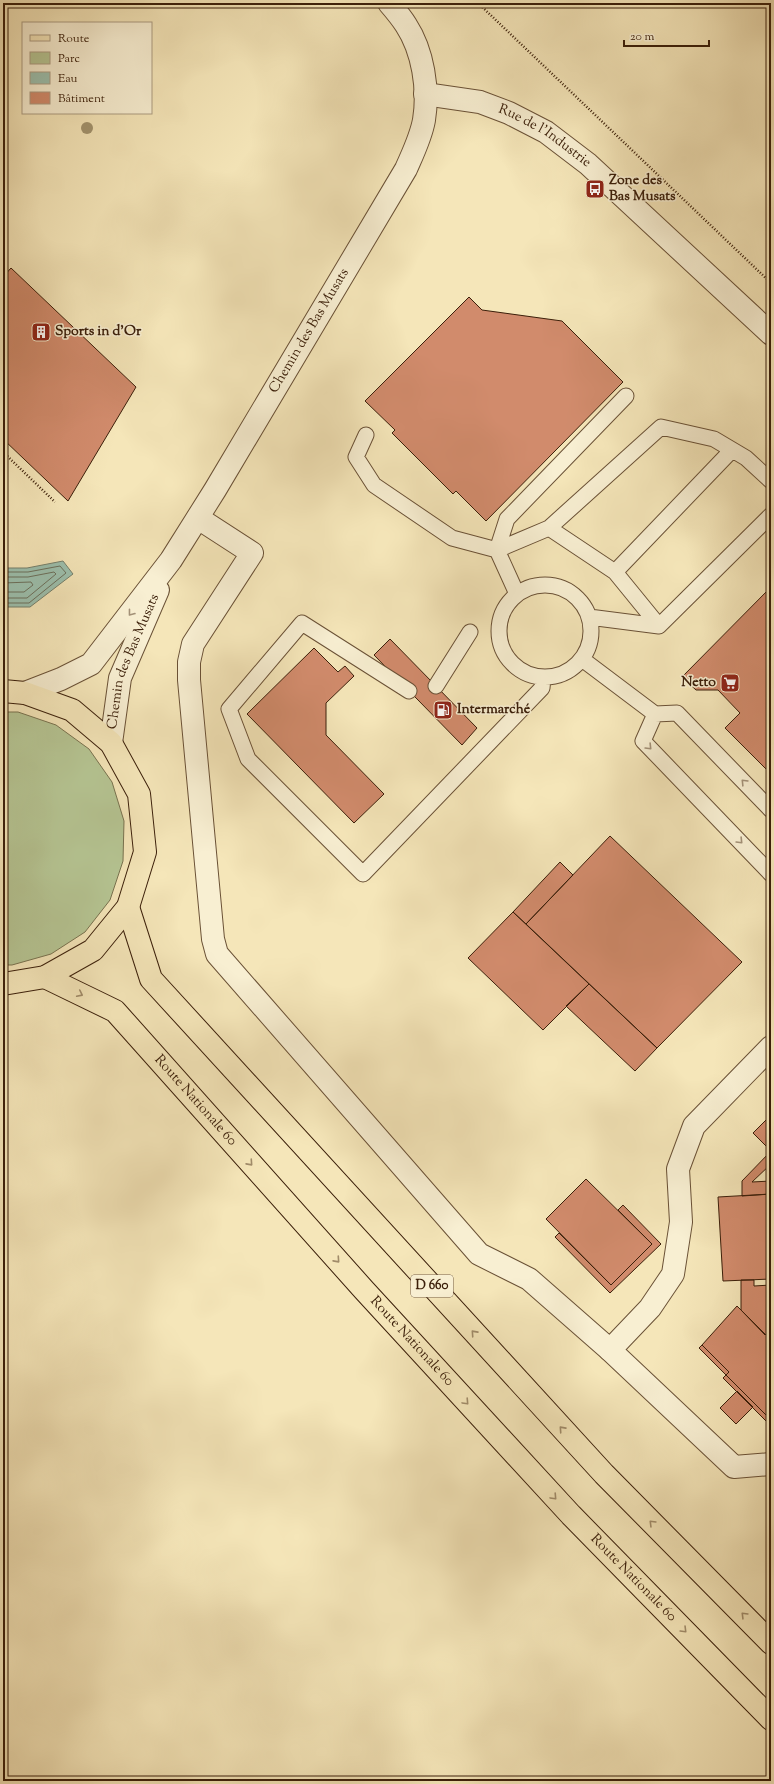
<svg xmlns="http://www.w3.org/2000/svg" width="774" height="1784" viewBox="0 0 774 1784" font-family="'Sorts Mill Goudy',serif">
<style>
.green{fill:#b6c694;stroke:#78724f}
.water{fill:#9cc0ae;stroke:#75806c}
.lines{fill:none;stroke-linecap:round;stroke-linejoin:round}
.shore{stroke:#6c705c;stroke-width:1}
.building{fill:#d18b6c;stroke:#3b1f0a}
.lane-casing{stroke:#6a5136;stroke-width:17}
.street-casing{stroke:#6a5136;stroke-width:24}
.primary-casing{stroke:#3b1f0a;stroke-width:24}
.path{stroke:#3b1f0a;stroke-width:2.5;stroke-dasharray:1 2;stroke-linecap:butt}
.lane{stroke:#f8efd2;stroke-width:15}
.street{stroke:#f8efd2;stroke-width:22}
.primary{stroke:#f5e6b9;stroke-width:22}
.tree{fill:#a3946f}
.oneway{stroke:#a39178}
.oneway2{stroke:#a18c6a}
.labels{text-anchor:middle;dominant-baseline:central;stroke-width:3;stroke-linejoin:round;paint-order:stroke}
.shield{fill:#f8efd2;stroke:#745d46;stroke-width:1}
.shield-label{font-size:13px;font-weight:bold;fill:#3b1f0a}
.street-label{font-size:14px;fill:#3b1f0a;stroke:#f8efd2}
.poi-label{font-size:14px;font-weight:bold;fill:#3b1f0a;stroke:#f8efd2;text-anchor:start}
</style>
<rect width="100%" height="100%" fill="#f5e6b9"/>
<filter id="stains"><feTurbulence type="fractalNoise" baseFrequency=".005" numOctaves="4"/><feColorMatrix values="0 0 0 0 .2 0 0 0 0 .09 0 0 0 0 .02 0 0 0 .5 -.17"/></filter>
<radialGradient id="worn" r=".72"><stop offset=".6" stop-color="#630" stop-opacity="0"/><stop offset="1" stop-color="#630" stop-opacity=".3"/></radialGradient>
<path class="green" d="M3 712H18L56 725 89 749 112 782 124 821 123 861 110 900 85 932 51 954 12 965H3Z"/>
<path class="water" d="M63 561 73 574 30 607H3V568H27Z"/>
<g class="lines">
<path class="shore" d="M3 572H28L60 566 66 573 29 603H3
M3 577H28L54 572 56 574 27 598H3
M3 583 31 582 33 585 24 592H3"/>
</g>
<path class="building" d="M11 268 136 387 68 501 3 439V277Z
M469 297 482 310 562 321 623 382 486 521 456 491 453 494 392 433 395 430 365 401Z
M771 587V774L725 728 740 713 718 690H696L682 677Z
M390 639 477 728 462 745 374 655Z
M314 648 338 672 345 666 354 676 326 703V735L384 794 354 823 247 714Z
M610 836 742 962 657 1048 526 924Z
M560 862 573 875 526 924 513 912Z
M513 912 589 984 543 1030 468 958Z
M589 984 657 1048 635 1071 566 1006Z
M771 1115V1151L753 1133Z
M771 1151V1164L752 1182 771 1181V1194L742 1196V1181Z
M586 1179 652 1244 611 1285 546 1219Z
M771 1194V1279L723 1281 718 1197Z
M623 1205 661 1244 610 1293 555 1237 559 1233 611 1285 652 1244 618 1210Z
M741 1280H754V1286L771 1285V1329L765 1335 741 1310Z
M737 1306 771 1340V1416L769 1418 726 1375 729 1372 702 1345Z
M702 1345 729 1372 726 1375 699 1348Z
M726 1375 769 1418 766 1421 723 1378Z
M737 1391 753 1407 736 1424 720 1408Z"/>
<g class="lines">
<defs>
<path id="lane" d="M626 396 507 519 497 550 549 528 661 427 714 439 746 458 771 481
M366 435 356 457 374 485 452 538 497 550 517 594
M549 528 615 572 732 450
M615 572 659 626
M499 631a46 46 0 1 1 92 0a46 46 0 1 1-92 0Z
M589 617 659 626 771 515
M582 659 655 714 677 713 771 810
M436 686 470 632
M409 691 302 623 229 709 248 759 363 874 542 688 543 678
M655 714 643 741 771 874"/>
<g id="street">
<path id="s1" d="M425 94 480 102 509 113 546 132 588 164 771 334"/>
<path d="M198 518 252 553 193 644 189 662V680L213 939 217 954 479 1254 529 1279 610 1350"/>
<path id="s2" d="M25 693 61 679 91 664 171 560 215 490 406 169C413 153 421 137 424 120 429 89 423 51 406 25 401 17 395 10 389 3"/>
<path id="s3" d="M111 743 120 678 158 590"/>
<path d="M771 1047 694 1126 678 1169 681 1222 673 1274 650 1308 610 1350 734 1467 771 1464"/>
</g>
<g id="primary">
<path d="M3 691 25 693 72 710 111 743 139 794 145 852 128 907 93 950 45 977 3 984"/>
<path d="M128 907 151 979 604 1474 771 1643"/>
<path id="s4" d="M45 977 115 1011 364 1290 571 1515 771 1719"/>
</g>
</defs>
<use href="#lane" class="lane-casing"/>
<use href="#street" class="street-casing"/>
<use href="#primary" class="primary-casing"/>
<path class="path" d="M478 3 771 283
M3 452 55 502"/>
<use href="#lane" class="lane"/>
<use href="#street" class="street"/>
<use href="#primary" class="primary"/>
</g>
<circle class="tree" cx="87" cy="128" r="6"/>
<defs><path id="oneway-chevron" d="M-2-3.5L2.5 0L-2 3.5" fill="none" stroke-width="1.6" stroke-linecap="round" stroke-linejoin="round"/></defs>
<g class="oneway">
<use href="#oneway-chevron" transform="translate(131 613) rotate(128)"/>
<use href="#oneway-chevron" transform="translate(649 747) rotate(46)"/>
<use href="#oneway-chevron" transform="translate(744 782) rotate(-134)"/>
<use href="#oneway-chevron" transform="translate(740 841) rotate(46)"/>
</g>
<g class="oneway2">
<use href="#oneway-chevron" transform="translate(80 994) rotate(26)"/>
<use href="#oneway-chevron" transform="translate(250 1163) rotate(48)"/>
<use href="#oneway-chevron" transform="translate(337 1260) rotate(48)"/>
<use href="#oneway-chevron" transform="translate(474 1333) rotate(-132)"/>
<use href="#oneway-chevron" transform="translate(466 1402) rotate(47)"/>
<use href="#oneway-chevron" transform="translate(562 1429) rotate(-132)"/>
<use href="#oneway-chevron" transform="translate(554 1497) rotate(47)"/>
<use href="#oneway-chevron" transform="translate(652 1523) rotate(-135)"/>
<use href="#oneway-chevron" transform="translate(744 1615) rotate(-135)"/>
<use href="#oneway-chevron" transform="translate(684 1630) rotate(45)"/>
</g>
<defs>
<symbol id="bus-square" viewBox="-11 -11 22 22"><rect x="-9" y="-9" width="18" height="18" rx="4" fill="#8f2418" stroke="#f8efd2"/><path d="M-5-6H5V4H4V6H2V4H-2V6H-4V4H-5ZM-3.5-4V0h7V-4ZM-3.5 1.2v1.5H-2V1.2ZM2 1.2v1.5H3.5V1.2Z" fill="#fff"/></symbol>
<symbol id="building-square" viewBox="-11 -11 22 22"><rect x="-9" y="-9" width="18" height="18" rx="4" fill="#8f2418" stroke="#f8efd2"/><path d="M-4-6H4V6H1V3H-1V6H-4ZM-2.5-4.3h1.7v1.8h-1.7ZM.8-4.3h1.7v1.8H.8ZM-2.5-1h1.7V.8h-1.7ZM.8-1h1.7V.8H.8Z" fill="#fff"/></symbol>
<symbol id="supermarket-square" viewBox="-11 -11 22 22"><rect x="-9" y="-9" width="18" height="18" rx="4" fill="#8f2418" stroke="#f8efd2"/><path d="M-6-5.5h2.5l.6 2H6L4.5 2H-2.5L-4.4-4H-6ZM-1.5 3.2a1.3 1.3 0 1 0 .1 0ZM3 3.2a1.3 1.3 0 1 0 .1 0Z" fill="#fff"/></symbol>
<symbol id="fuel-square" viewBox="-11 -11 22 22"><rect x="-9" y="-9" width="18" height="18" rx="4" fill="#8f2418" stroke="#f8efd2"/><path d="M-5.5-6h7V0h2V4h1.3V-2.5L3-4.5l.8-.8L6-3V5H2.5V1h-1V6h-7ZM-4.2-4.7v3.2H.2V-4.7Z" fill="#fff"/></symbol>
</defs>
<g fill-rule="evenodd">
<use href="#bus-square" x="584" y="178" width="22" height="22"/>
<use href="#building-square" x="30" y="321" width="22" height="22"/>
<use href="#supermarket-square" x="719" y="672" width="22" height="22"/>
<use href="#fuel-square" x="432" y="699" width="22" height="22"/>
</g>
<g class="labels">
<rect class="shield" x="411" y="1275" width="42" height="22" rx="3"/>
<g class="shield-label">
<text x="432" y="1286">D 660</text>
</g>
<g class="street-label">
<text stroke="none"><textPath href="#s1" startOffset="129">Rue de l'Industrie</textPath></text>
<text stroke="none"><textPath href="#s2" startOffset="471">Chemin des Bas Musats</textPath></text>
<text stroke="none"><textPath href="#s3" startOffset="85">Chemin des Bas Musats</textPath></text>
<text stroke="none"><textPath href="#s4" startOffset="198">Route Nationale 60</textPath></text>
<text stroke="none"><textPath href="#s4" startOffset="522">Route Nationale 60</textPath></text>
<text stroke="none"><textPath href="#s4" startOffset="846">Route Nationale 60</textPath></text>
</g>
<g class="poi-label">
<text x="609" y="181">Zone des<tspan x="609" dy="16">Bas Musats</tspan></text>
<text x="55" y="332">Sports in d’Or</text>
<text x="716" y="683" text-anchor="end">Netto</text>
<text x="457" y="710">Intermarché</text>
</g>
</g>
<rect width="774" height="1784" fill="none" stroke="#f5e6b9" stroke-width="16"/>
<rect x="4" y="4" width="766" height="1776" fill="none" stroke="#3b1f0a" stroke-width="2"/>
<rect x="8" y="8" width="758" height="1768" fill="none" stroke="#3b1f0a"/>
<rect x="22" y="22" width="130" height="92" fill="#f8efd2" stroke="#ac9c82"/>
<rect x="30" y="35" width="20" height="6" fill="#f5e6b9" stroke="#ac9c82"/>
<text x="58" y="42" font-size="12" fill="#3b1f0a">Route</text>
<rect x="30" y="52" width="20" height="12" fill="#b6c694" stroke="#ac9c82"/>
<text x="58" y="62" font-size="12" fill="#3b1f0a">Parc</text>
<rect x="30" y="72" width="20" height="12" fill="#9cc0ae" stroke="#ac9c82"/>
<text x="58" y="82" font-size="12" fill="#3b1f0a">Eau</text>
<rect x="30" y="92" width="20" height="12" fill="#d18b6c" stroke="#ac9c82"/>
<text x="58" y="102" font-size="12" fill="#3b1f0a">Bâtiment</text>
<path d="M624 40v6h85v-6" fill="none" stroke="#3b1f0a" stroke-width="2"/>
<text x="630" y="40" font-size="12" fill="#3b1f0a" stroke="#f8efd2" stroke-width="3" paint-order="stroke">20 m</text>
<rect width="100%" height="100%" filter="url(#stains)"/>
<rect width="100%" height="100%" fill="url(#worn)"/>
</svg>
